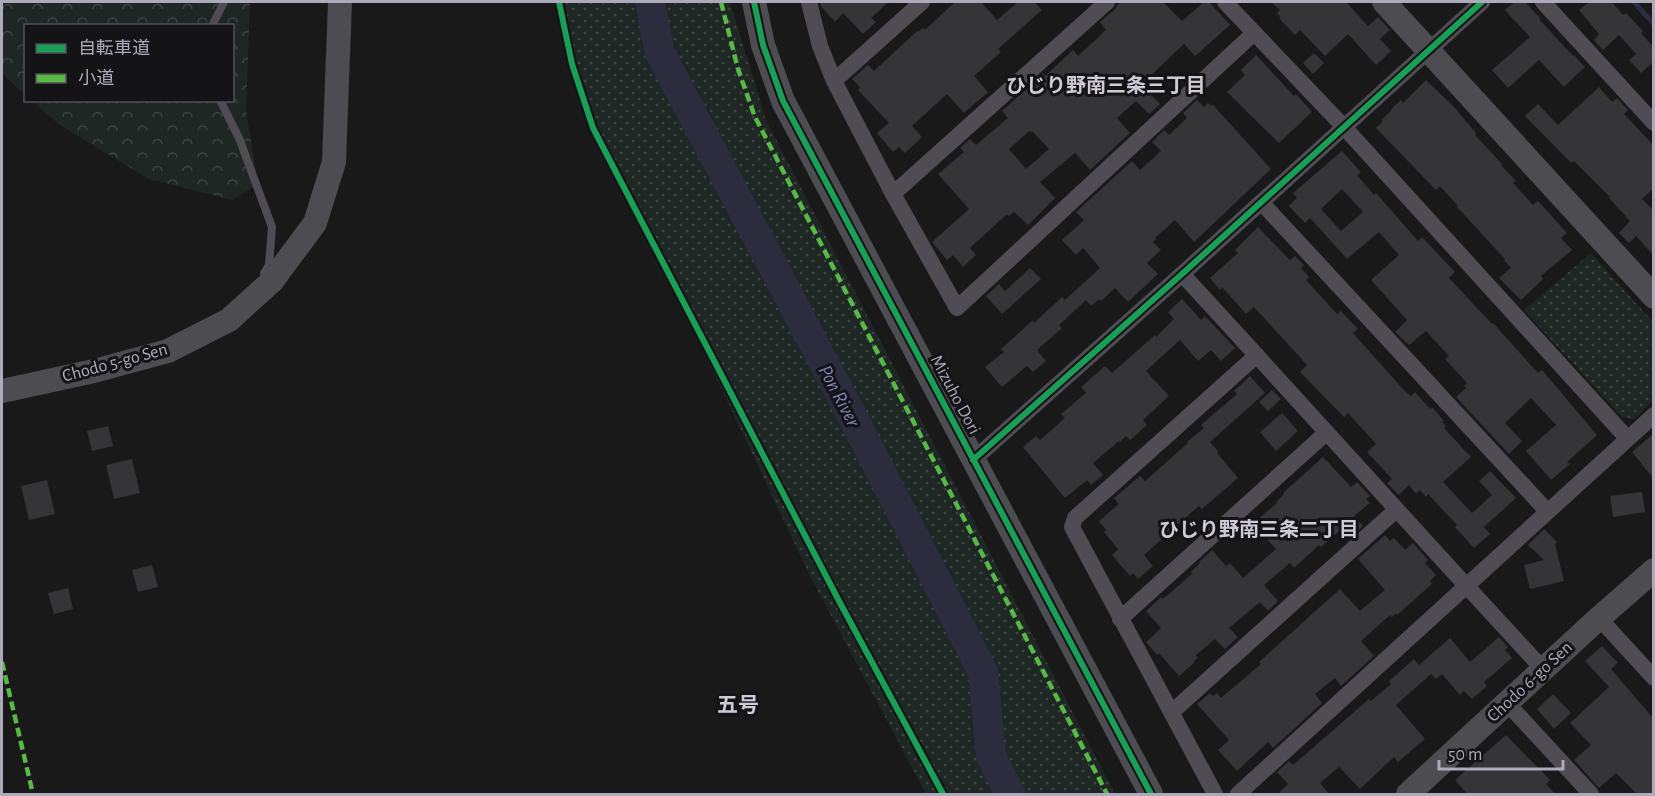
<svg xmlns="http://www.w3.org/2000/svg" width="1655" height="796" viewBox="0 0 1655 796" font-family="'Alegreya Sans','Noto Sans JP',sans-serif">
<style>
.grass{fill:url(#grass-dots)}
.forest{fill:url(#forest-crowns)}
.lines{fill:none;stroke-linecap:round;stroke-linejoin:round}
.stream{stroke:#2b2c3d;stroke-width:5}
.river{stroke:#2b2c3d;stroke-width:30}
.building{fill:#353538;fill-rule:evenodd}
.lane{stroke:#4f4d53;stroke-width:8}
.street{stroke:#4f4d53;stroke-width:16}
.secondary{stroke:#4d4c51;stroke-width:24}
.quiet{stroke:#58b947;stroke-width:4.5;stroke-dasharray:9 4.5;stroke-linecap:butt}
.cycleway-casing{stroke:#141316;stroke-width:10}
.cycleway{stroke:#1a9f57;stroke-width:6}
.labels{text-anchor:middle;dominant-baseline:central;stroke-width:6;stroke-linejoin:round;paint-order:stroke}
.street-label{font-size:18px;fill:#adaabb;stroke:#141316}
.neighbourhood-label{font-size:20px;font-weight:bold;fill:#cecbd7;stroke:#141316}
.water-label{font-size:20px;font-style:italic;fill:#7f81b7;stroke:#141316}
.quarter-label{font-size:21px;font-weight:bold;fill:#cecbd7;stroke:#141316}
</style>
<defs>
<pattern id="grass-dots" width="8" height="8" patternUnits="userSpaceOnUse" patternTransform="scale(1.5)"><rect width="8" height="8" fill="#1f2724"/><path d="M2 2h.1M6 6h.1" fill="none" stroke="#3d4442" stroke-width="1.8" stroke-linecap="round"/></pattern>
<pattern id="forest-crowns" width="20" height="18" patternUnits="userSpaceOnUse" patternTransform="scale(1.5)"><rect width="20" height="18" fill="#1f2724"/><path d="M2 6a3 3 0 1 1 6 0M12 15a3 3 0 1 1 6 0" fill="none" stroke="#3d4442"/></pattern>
</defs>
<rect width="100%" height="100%" fill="#19191a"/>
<path class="grass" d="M565 2H730L766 120 1115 794H926L808 572 578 85Z
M1591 253 1653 322V401L1634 419 1622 417 1524 310Z"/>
<path class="forest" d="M2 2H250L246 111 258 184 232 200 149 179 60 125 32 101 232 100V26H26L25 95 2 73Z"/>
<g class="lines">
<path class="stream" d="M1634 2 1654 24"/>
<path class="river" d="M650 2 660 53 859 429 983 672 991 756 1010 794"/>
</g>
<path class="building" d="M820 2H888L871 18 876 22 863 34 843 13 835 22 821 6Z
M955 2H981L997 20 1018 2H1034L1042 10 998 49 1001 52 974 76 988 92 964 113 947 94 912 126 922 137 905 153 899 147 893 152 877 133 889 123 858 90 860 87 852 79 868 65 874 71 917 31 918 32 923 28 925 30Z
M1120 2H1163L1182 21 1204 2H1209L1230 25 1195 56 1184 44 1147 79 1153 86 1147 91 1160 104 1149 114 1136 101 1117 118 1130 133 1090 170 1075 153 1040 182 1055 198 1028 225 1014 212 1009 216 1007 214 970 248 976 255 963 267 953 255 947 260 932 242 969 209 938 174 964 152 960 148 970 139 976 145 1008 118 1002 111 1043 74 1045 76 1073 50 1078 56 1106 30 1100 22 1114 10ZM1029 131 1030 132 1032 131 1049 149 1026 169 1009 149Z
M1271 2H1346L1368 26 1378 17 1390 30 1380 39 1391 51 1376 65 1348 34 1325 56 1300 30 1295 35 1279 18 1281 17 1277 13 1280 10Z
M1515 2H1525L1540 18 1539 19 1573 56 1574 55 1585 67 1564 87 1539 60 1508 88 1492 70 1530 37 1505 10Z
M1589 2H1612L1623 15 1626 13 1643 31 1641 33 1653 47V62L1641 73 1629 60 1636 54 1619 35 1603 50 1594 40 1599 34 1579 10Z
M1314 53 1324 63 1313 74 1303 63Z
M1256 55 1294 96 1296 94 1312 112 1279 143 1227 92 1245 75 1241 70Z
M1426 80 1454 107 1476 133 1475 135 1502 164 1501 165 1516 181 1513 183 1533 205 1538 201 1567 233 1561 238 1572 250 1541 276 1543 279 1521 300 1499 278 1511 268 1504 260 1505 259 1457 207 1458 206 1440 186 1436 190 1376 128 1383 121 1382 119 1392 110 1391 109 1401 100 1403 103Z
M1599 87 1612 102 1617 98 1628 110 1624 114 1653 145V189L1642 199 1653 210V255L1636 236 1629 243 1619 233 1630 221 1609 198 1610 197 1574 161 1571 163 1525 116 1538 104 1558 125Z
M1197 100 1204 107 1208 103 1211 106 1213 105 1271 169 1194 242 1175 220 1155 238 1156 239 1153 242 1161 250 1147 263 1158 274 1128 302 1115 288 1101 301 1099 299 1091 306 1086 300 1059 325 1062 328 1037 350 1046 361 1033 372 1027 366 1002 387 985 367 1004 352 1001 349 1032 321 1034 323 1062 297 1065 300 1100 268 1083 248 1076 255 1062 240 1084 220 1076 212 1132 161 1140 170 1161 151 1152 142 1164 130 1169 135 1187 118 1183 113Z
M1342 151 1361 172 1357 175 1374 195 1376 193 1418 241 1422 237 1455 272 1449 278 1492 324 1493 323 1538 373 1542 370 1597 435 1567 462 1570 464 1551 480 1526 451 1556 425 1531 398 1505 423 1522 441 1509 454 1456 397 1466 388 1464 386 1467 383 1445 359 1449 356 1426 331 1409 345 1395 332 1407 320 1371 280 1399 255 1379 232 1347 259 1310 218 1305 223 1289 206 1297 198 1293 193ZM1342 189 1363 212 1341 231 1321 209Z
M1258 227 1290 260 1295 256 1304 265 1301 268 1309 277 1306 280 1337 314 1341 311 1358 329 1353 333 1403 389 1411 396 1415 392 1430 409 1432 407 1444 421 1442 422 1446 426 1444 428 1471 457 1443 482 1472 513 1492 495 1479 481 1490 471 1516 498 1484 527 1490 534 1474 548 1455 527 1457 525 1428 494 1426 497 1420 490 1416 494 1409 485 1399 495 1387 483 1392 479 1367 452 1376 444 1348 413 1344 417 1300 372 1307 365 1254 307 1246 314 1222 287 1220 290 1210 278 1238 253 1235 250Z
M1030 268 1041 279 1002 314 986 296 999 284 1005 291Z
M1182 299 1201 320 1205 316 1235 348 1221 361 1211 350 1198 361 1180 340 1170 349 1146 371 1169 396 1143 420 1147 425 1130 440 1126 436 1120 442 1119 441 1093 463 1103 475 1091 485 1087 480 1065 498 1023 447 1036 436 1040 440 1065 418 1061 414 1086 393 1081 387 1105 366 1112 373 1155 335 1156 337 1174 319 1168 312Z
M1250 376 1265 393 1210 442 1218 451 1217 453 1238 478 1202 509 1199 506 1177 525 1180 528 1165 540 1163 538 1144 555 1153 566 1138 579 1133 573 1130 576 1112 555 1118 549 1104 532 1106 530 1099 521 1119 504 1114 498 1140 476 1145 481 1188 443 1187 442 1204 428 1201 425 1237 394 1234 391Z
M1272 390 1281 399 1268 411 1259 402Z
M1282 413 1298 431 1276 451 1260 432Z
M108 426 113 446 92 451 87 431Z
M1653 434V478L1632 452Z
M1323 457 1351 487 1357 482 1370 496 1366 499 1370 503 1354 516 1363 526 1353 535 1345 526 1321 547 1319 545 1294 568 1290 563 1264 585 1278 601 1268 611 1260 602 1229 628 1238 637 1225 649 1215 639 1196 655 1198 658 1194 661 1195 662 1179 676 1159 653 1157 655 1146 642 1161 628 1146 611 1161 597 1163 599 1192 574 1191 572 1200 563 1199 562 1212 550 1226 566 1230 563 1243 578 1276 549 1253 524 1277 503 1276 502 1284 494 1283 493Z
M132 459 140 493 114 499 106 465Z
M47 480 55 514 29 520 21 486Z
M1642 492 1645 512 1613 517 1610 496Z
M1544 529 1557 542 1555 544 1564 581 1530 589 1524 565 1544 560 1528 545Z
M1385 535 1390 541 1394 538 1405 550 1413 543 1428 560 1425 563 1436 575 1430 581 1432 584 1397 615 1396 613 1392 617 1390 615 1361 641 1374 656 1341 686 1335 678 1315 694 1322 703 1273 748 1268 742 1237 771 1218 750 1229 740 1197 704 1210 693 1213 696 1217 693 1221 698 1261 664 1259 662 1340 589 1360 611 1385 590 1358 559Z
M152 565 158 587 138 592 132 570Z
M68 588 73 609 54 614 48 593Z
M1499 637 1508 647 1505 650 1512 658 1484 682 1487 686 1472 699 1464 691 1460 695 1442 674 1436 679 1431 674 1396 705 1425 739 1398 762 1394 757 1360 789 1339 767 1320 783 1330 795H1277L1288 784 1277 772 1289 761 1293 765 1369 699 1371 701 1391 684 1389 681 1414 659 1419 665 1450 638 1470 662Z
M1602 646 1618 663 1611 669 1653 718V795H1638L1616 773 1599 788 1574 760 1591 745 1570 723 1609 687 1585 661Z
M1553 694 1571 713 1554 729 1537 709Z
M1506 735 1550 780 1546 784 1556 795H1468L1455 780Z"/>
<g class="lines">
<path class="lane" d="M212 26 224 2
M220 100 239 138 272 227 269 265 264 273"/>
<path class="street" d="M809 2 820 46 834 81 893 194 957 308 1254 33
M1225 2 1344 127 1627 438
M1543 2 1654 123
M834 81 922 2
M893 194 1107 2
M1261 202 1547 511
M1182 274C1303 405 1422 539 1544 670
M973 460 1182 274 1482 2
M1599 618 1654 678
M1120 619 1326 433
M1507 703 1591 794
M1172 712 1396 510
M1215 794 1072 527 1075 518 1257 355
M1238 794 1654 415"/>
<path class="secondary" d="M754 2 763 45 783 101 1151 794
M1384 2 1654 297
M2 391 94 371 168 351 229 320 272 281 315 223 334 162 340 2
M1408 794 1599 618 1654 570"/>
<path class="quiet" d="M721 2 738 69 755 117 1107 794
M2 662 33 794"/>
<defs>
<path id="cycleway" d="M559 2 572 64 593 128 839 601 943 794
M754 2 763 45 783 101 1151 794
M973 460 1182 274 1482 2"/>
</defs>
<use href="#cycleway" class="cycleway-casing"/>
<use href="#cycleway" class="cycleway"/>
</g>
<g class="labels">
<g class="street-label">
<text transform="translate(115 363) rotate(-15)">Chodo 5-go Sen</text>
<text transform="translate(955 395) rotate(62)">Mizuho Dori</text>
<text transform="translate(1530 682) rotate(-43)">Chodo 6-go Sen</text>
</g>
<g class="neighbourhood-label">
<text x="1106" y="86">ひじり野南三条三丁目</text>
<text x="1259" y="530">ひじり野南三条二丁目</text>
</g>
<g class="water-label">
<text transform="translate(839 396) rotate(62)">Pon River</text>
</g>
<g class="quarter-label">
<text x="738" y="705">五号</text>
</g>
</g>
<rect width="1655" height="796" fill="none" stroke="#adaabb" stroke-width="6"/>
<rect x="24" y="24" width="210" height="78" fill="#141316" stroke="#514f58" stroke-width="1.5"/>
<rect x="36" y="44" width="30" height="9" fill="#1a9f57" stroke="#514f58" stroke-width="1.5"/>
<text x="78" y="54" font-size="18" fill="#adaabb">自転車道</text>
<rect x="36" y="74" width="30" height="9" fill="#58b947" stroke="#514f58" stroke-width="1.5"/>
<text x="78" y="84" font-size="18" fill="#adaabb">小道</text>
<path d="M1439 760v9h124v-9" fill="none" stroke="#adaabb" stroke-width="3"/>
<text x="1448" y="760" font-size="18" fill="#adaabb" stroke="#141316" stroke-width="4.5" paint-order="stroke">50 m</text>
</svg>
